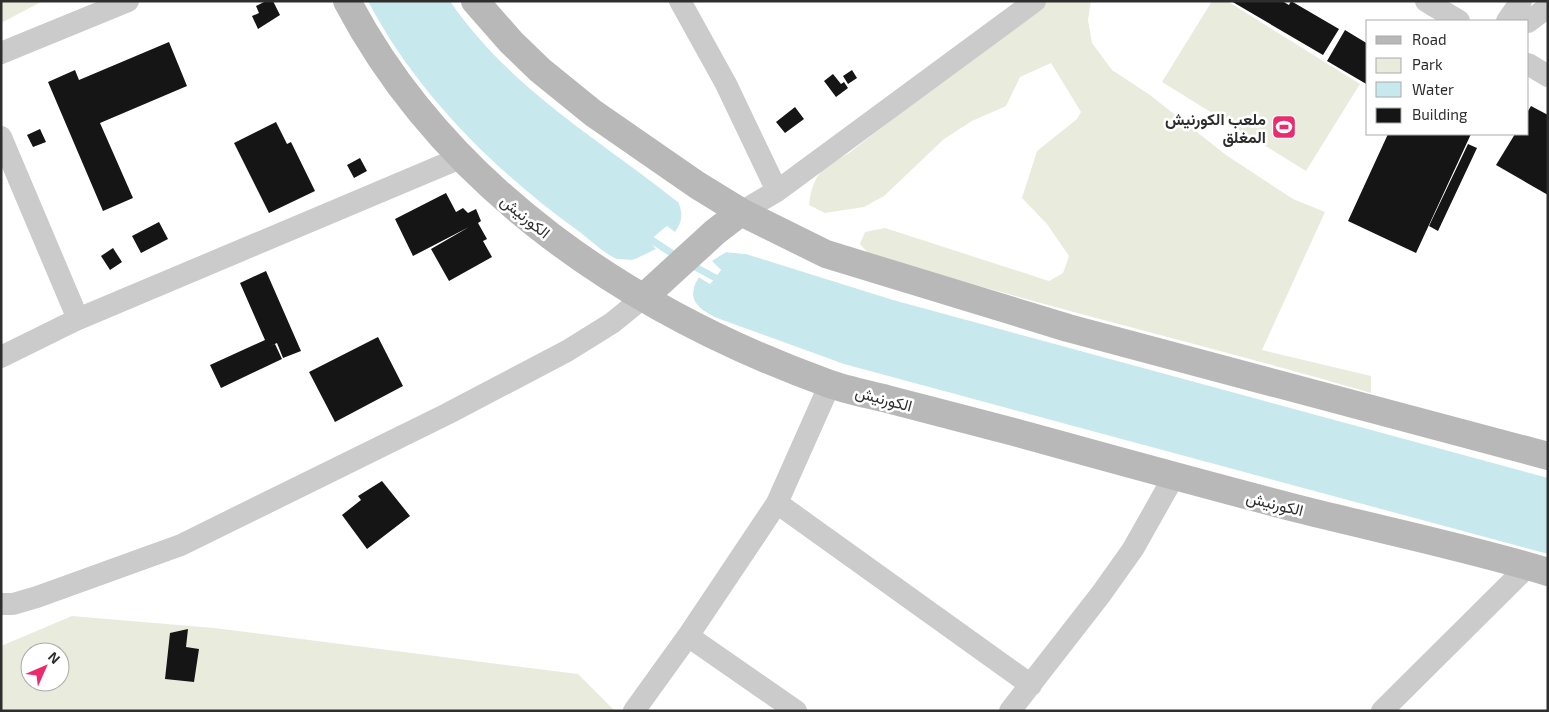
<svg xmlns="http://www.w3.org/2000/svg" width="1549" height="712" viewBox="0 0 1549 712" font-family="'Exo 2',Vazirmatn,sans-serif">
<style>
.green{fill:#e9ecdc;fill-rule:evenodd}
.water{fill:#c7e9ed}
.pier{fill:#fff}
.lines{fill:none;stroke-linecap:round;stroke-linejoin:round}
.stream{stroke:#c7e9ed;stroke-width:7}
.building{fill:#151515}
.minor{stroke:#cbcbcb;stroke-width:22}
.secondary{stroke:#b8b8b8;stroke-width:28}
.labels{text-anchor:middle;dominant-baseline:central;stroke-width:5;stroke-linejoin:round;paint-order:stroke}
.poi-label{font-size:16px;font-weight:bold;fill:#2e2e2e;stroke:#fff;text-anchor:end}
.street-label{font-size:16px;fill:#2e2e2e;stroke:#fff}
</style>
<rect width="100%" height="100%" fill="#fff"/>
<path class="green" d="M1 1H43L1 23Z
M1044 1H1091L1088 20 1092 43 1112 70 1150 95 1226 155 1293 199 1325 212 1262 350 1371 376V393C1204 344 1035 305 868 253L860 244 865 232 885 228 1049 281 1063 273 1069 256 1047 224 1022 198 1037 151 1077 119 1081 112 1051 63 1020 77 1006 106 972 121 944 139 884 196 864 207 825 213 809 205C813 173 822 168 849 153Z
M1212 1H1227L1360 84 1306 171 1162 82Z
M72 616 214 628 578 674 615 711H1V646ZM30 652H60V682H30Z"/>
<path class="water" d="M368 1H450C510 89 598 138 679 203 683 216 682 221 675 233L667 226 649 241 657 249C645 256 631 264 617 259 606 255 588 238 577 230 494 170 416 93 368 1Z
M726 252 746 254 893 300 1548 478V554L844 364 717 318C697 308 685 299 699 277L710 284 721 270 711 261Z"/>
<path class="pier" d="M679 203 683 206 685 215 684 223 676 235 667 229 653 241 659 248 658 251 633 263 622 262 617 259 633 260 656 249 649 241 667 226 675 232 682 222 683 215Z
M726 250 742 251 746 254 726 252 712 261 721 270 710 284 699 277 694 284 693 295 694 301 703 311 691 302 692 284 699 274 709 281 718 270 709 260Z"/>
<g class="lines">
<path class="stream" d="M644 235 679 258
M688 263 723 282"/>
</g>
<path class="building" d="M266 1H273L280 15 258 29 252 16 259 13 256 6Z
M1231 1H1282L1289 5 1291 1 1339 29 1323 55Z
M1345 30 1368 44V85L1327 61Z
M169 42 187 86 100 123 133 198 103 211 48 82 75 70 79 80Z
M852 70 857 78 848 84 843 76Z
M833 74 841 84 844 82 848 88 836 97 824 81Z
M1531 106 1548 115V195L1496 165 1515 134H1528V111Z
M795 107 804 119 785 133 776 122Z
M276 122 287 144 291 142 315 191 269 213 234 143Z
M40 129 46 142 33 147 27 135Z
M1388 134H1471L1416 253 1348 221Z
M1468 144 1477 148 1438 231 1429 226Z
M360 158 367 171 354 178 347 165Z
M446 193 456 212 463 208 468 213 476 209 481 221 478 223 487 239 483 241 492 257 449 281 431 249 469 227 413 256 395 219Z
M159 222 168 239 141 253 132 236Z
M113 248 122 262 110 270 101 256Z
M266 271 301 351 283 358 277 343 268 347 275 344 282 359 221 388 210 365 265 340 240 283Z
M378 337 403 386 335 422 309 372Z
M382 481 410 516 367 549 342 515 361 500 358 496Z
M188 629 186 647 199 649 194 682 165 679 170 633Z"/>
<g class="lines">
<path class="minor" d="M680 1 726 84 777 191
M1426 1 1459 21
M1507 21 1521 1
M1528 22 1548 7
M1 53 128 1
M1528 64 1548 76
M1 137 78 319
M741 212 777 191 1035 1
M1 357 78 319 460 158
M777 503 1031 685
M1 604H13L37 597 181 545 447 414 567 351 612 323 644 297
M688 636 796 711
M634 711 688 636 777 503 830 384
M1010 711 1101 594 1133 549 1173 478
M1382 711 1528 566"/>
<path class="secondary" d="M347 1C446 189 631 312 827 383 846 390 867 394 887 399 929 410 972 421 1014 432 1112 459 1209 486 1307 511 1387 531 1469 548 1548 572
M475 1 511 42 540 70 593 113 697 185 741 212 826 254 1068 328 1548 456
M644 297 715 232 741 212"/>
</g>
<defs>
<symbol id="stadium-square" viewBox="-11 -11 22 22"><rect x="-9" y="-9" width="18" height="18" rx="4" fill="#ea2c6f" stroke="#fff"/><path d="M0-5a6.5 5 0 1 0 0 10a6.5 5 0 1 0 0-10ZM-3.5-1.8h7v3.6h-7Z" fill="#fff"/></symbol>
</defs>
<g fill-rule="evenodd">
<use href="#stadium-square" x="1270" y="113" width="28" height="28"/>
</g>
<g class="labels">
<g class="poi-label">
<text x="1266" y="118">ملعب الكورنيش<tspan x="1266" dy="18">المغلق</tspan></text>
</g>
<g class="street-label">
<text transform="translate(526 216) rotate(39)">الكورنيش</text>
<text transform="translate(884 398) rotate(15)">الكورنيش</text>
<text transform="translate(1275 503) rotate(14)">الكورنيش</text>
</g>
</g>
<rect width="1549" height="712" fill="none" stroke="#2e2e2e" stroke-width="5"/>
<rect x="1366" y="20" width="162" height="115" fill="#ffffff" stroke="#ababab"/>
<rect x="1376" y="36" width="25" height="8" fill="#b8b8b8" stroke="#ababab"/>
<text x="1412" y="45" font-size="15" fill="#2e2e2e">Road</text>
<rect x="1376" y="58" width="25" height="15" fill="#e9ecdc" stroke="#ababab"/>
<text x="1412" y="70" font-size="15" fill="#2e2e2e">Park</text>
<rect x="1376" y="82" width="25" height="15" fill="#c7e9ed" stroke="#ababab"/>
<text x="1412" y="95" font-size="15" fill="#2e2e2e">Water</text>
<rect x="1376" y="108" width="25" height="15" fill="#151515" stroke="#ababab"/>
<text x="1412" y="120" font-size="15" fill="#2e2e2e">Building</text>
<g transform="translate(45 667) rotate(45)"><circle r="24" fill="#ffffff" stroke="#ababab"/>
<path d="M0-4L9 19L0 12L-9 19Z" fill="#ea2c6f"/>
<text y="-8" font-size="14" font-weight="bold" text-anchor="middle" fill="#2e2e2e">N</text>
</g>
</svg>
